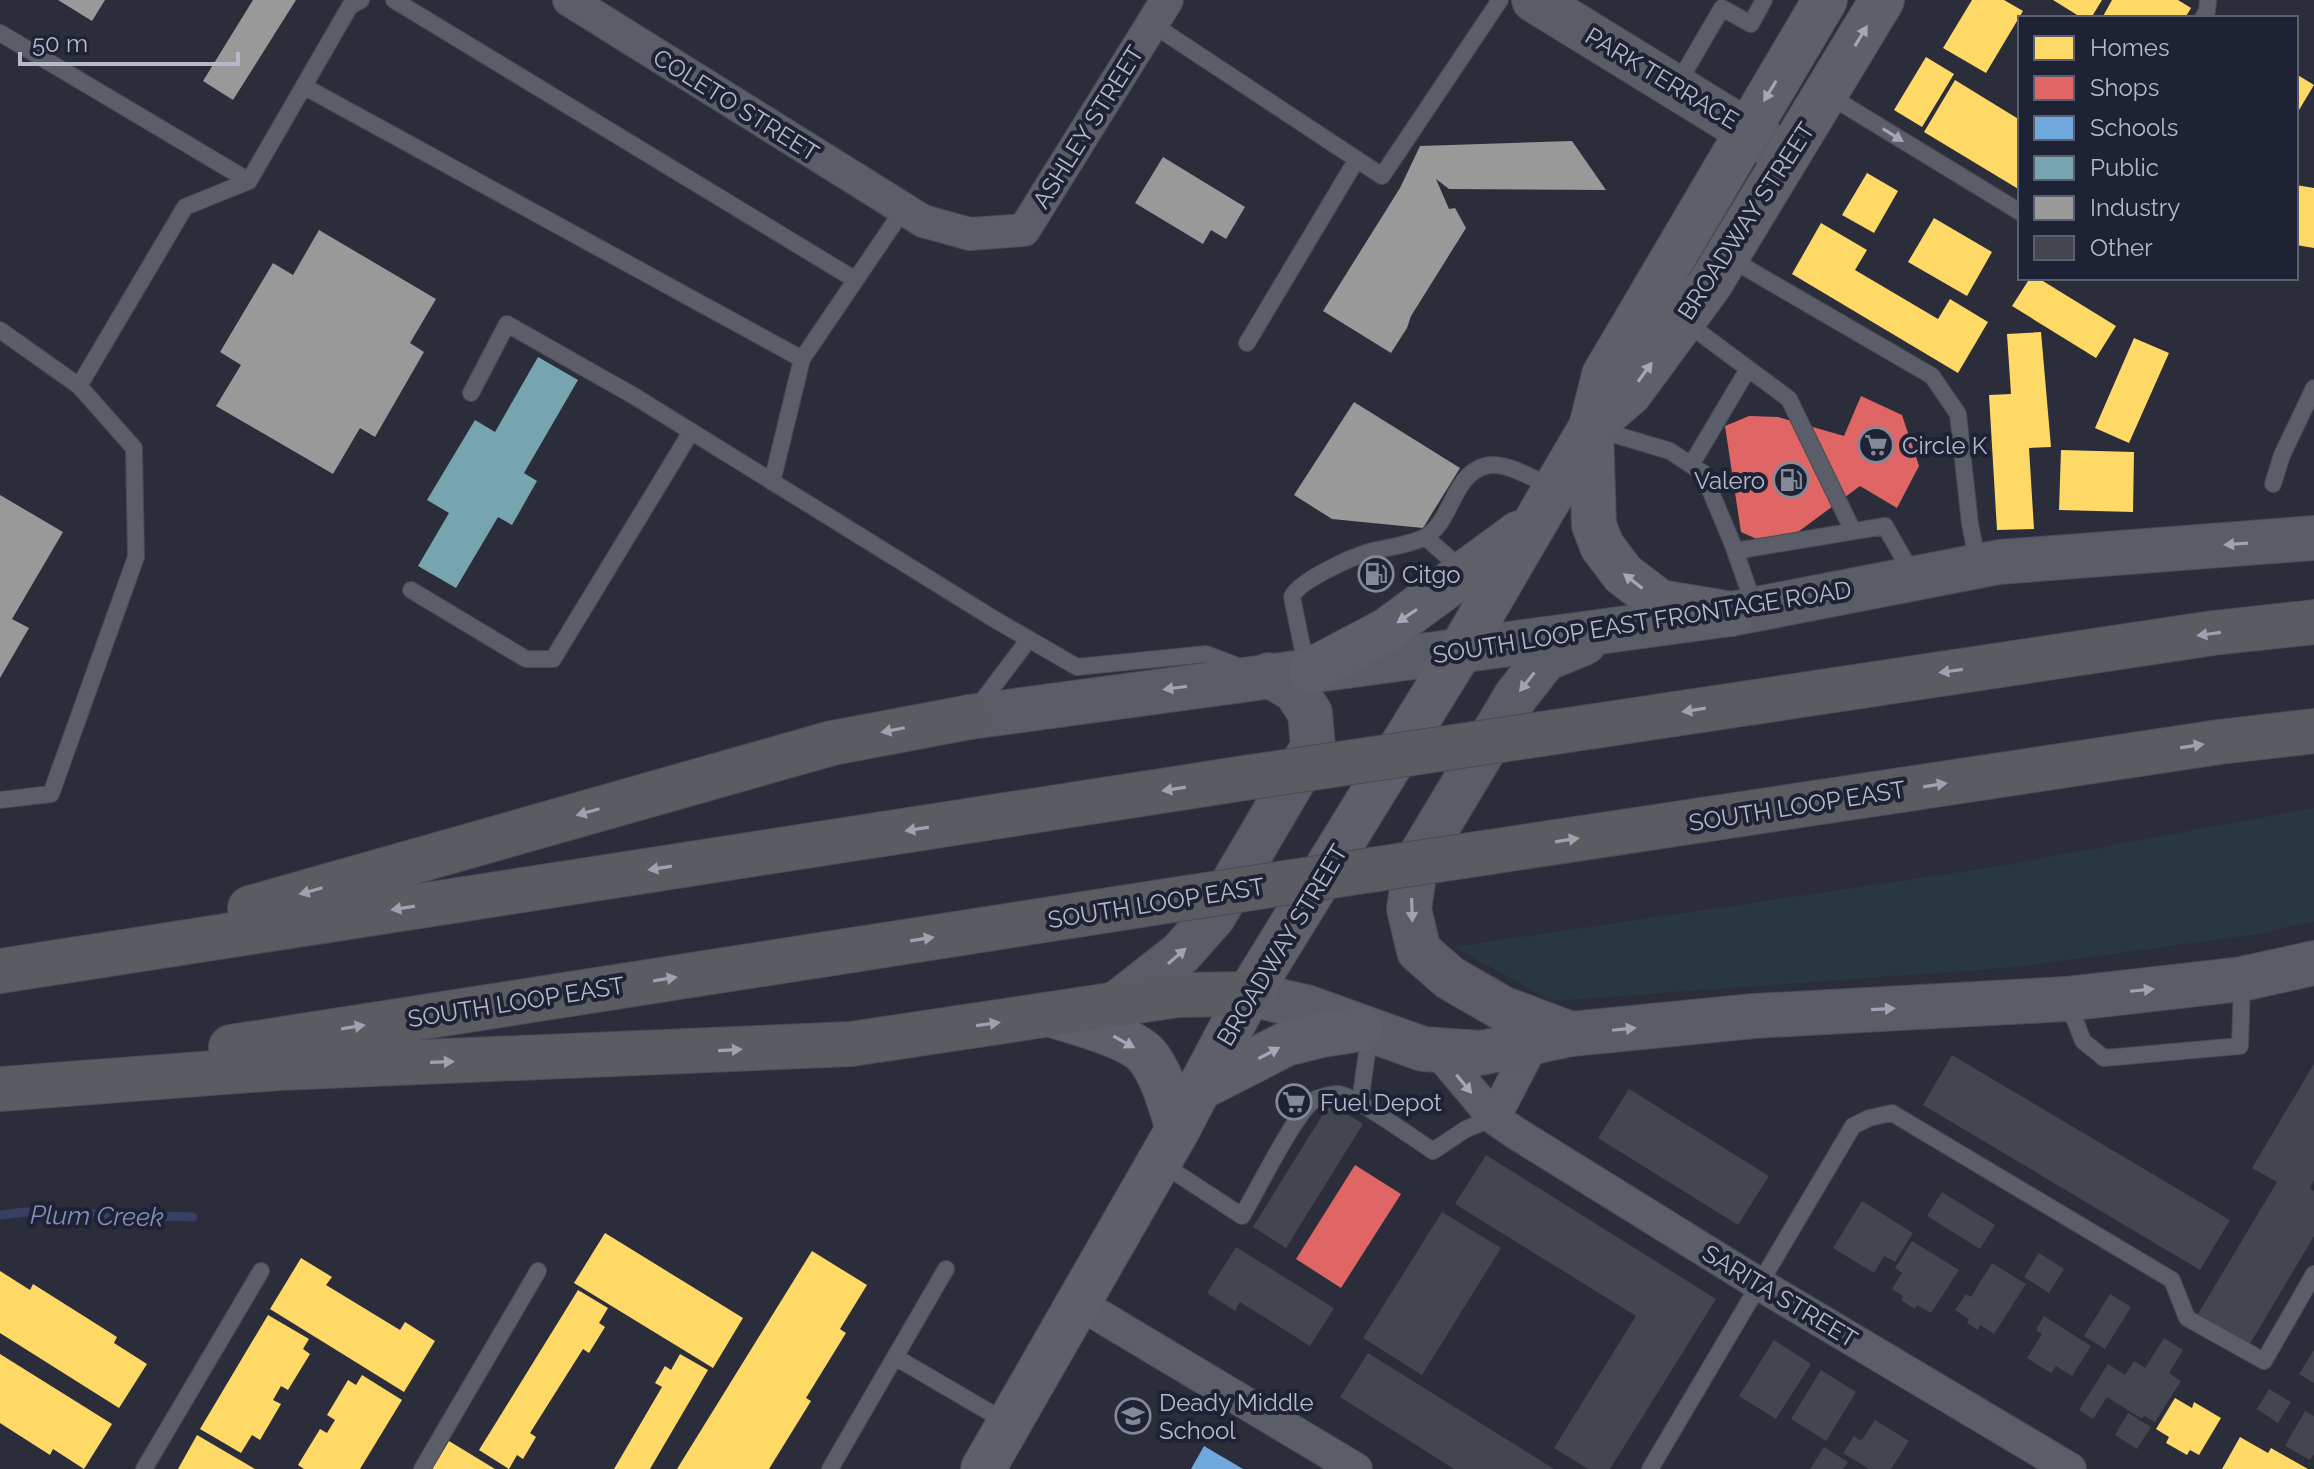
<svg xmlns="http://www.w3.org/2000/svg" width="2314" height="1469" viewBox="0 0 2314 1469" font-family="Raleway,sans-serif">
<style>
.green{fill:#283740}
.homes{fill:#ffd966}
.shops{fill:#e06666}
.schools{fill:#6fa8dc}
.public{fill:#76a5af}
.industry{fill:#999}
.lines{fill:none;stroke-linecap:round;stroke-linejoin:round}
.stream{stroke:#374063;stroke-width:9}
.building{fill:#43454f}
.lane-casing{stroke:#474a53;stroke-width:18}
.street-casing{stroke:#474a53;stroke-width:34}
.secondary-casing{stroke:#474a53;stroke-width:46}
.primary-casing{stroke:#494b57;stroke-width:46}
.highway-casing{stroke:#484a55;stroke-width:46}
.lane{stroke:#5b5e68;stroke-width:16}
.street{stroke:#5b5e68;stroke-width:32}
.secondary{stroke:#5a5c66;stroke-width:44}
.primary{stroke:#5e5f69;stroke-width:44}
.highway{stroke:#5b5c61;stroke-width:44}
.highway-bridge-casing{stroke:#484a55;stroke-width:46;stroke-linecap:butt}
.highway-bridge{stroke:#5b5c61;stroke-width:44}
.oneway{fill:#a4a7b7}
.oneway2{fill:#a3a7b6}
.oneway3{fill:#9ea2b1}
.oneway4{fill:#9ea2b0}
.labels{text-anchor:middle;dominant-baseline:central;stroke-width:8;stroke-linejoin:round;paint-order:stroke}
.street-label{font-size:24px;fill:#b5b9ca;stroke:#1e2235}
.poi-label{font-size:24px;fill:#b5b9ca;stroke:#1e2235;text-anchor:start}
.water-label{font-size:26px;font-style:italic;fill:#848eb7;stroke:#1e2235}
</style>
<rect width="100%" height="100%" fill="#2b2e3a"/>
<path class="green" d="M2314 808V921L2258 934 2016 967 1552 1001 1454 947 1988 868Z"/>
<path class="homes" d="M1972 0H2004L2023 11 1986 73 1943 48Z
M2053 0H2102L2091 18H2082Z
M2112 0H2178L2191 8 2185 18H2102Z
M1926 57 1954 74 1922 127 1894 110Z
M2296 74 2314 85 2296 115Z
M1955 80 2020 120V190L1924 132Z
M1867 173 1898 191 1874 233 1842 215Z
M2296 185 2314 188V248L2296 245Z
M1934 218 1992 252 1967 296 1908 262Z
M1821 223 1867 250 1855 270 1938 319 1950 299 1988 322 1958 373 1792 274Z
M2030 278H2038L2116 326 2096 358 2012 306Z
M2041 332 2051 447 2029 448 2034 529 1997 530 1989 395 2011 394 2007 334Z
M2134 338 2169 353 2129 443 2095 428Z
M2061 450 2134 452 2133 512 2059 510Z
M605 1233 743 1318 713 1368 574 1283Z
M812 1251 867 1285 840 1329 846 1333 806 1398 811 1401 769 1469H677Z
M301 1258 332 1277 326 1285 400 1330 405 1322 435 1341 404 1392 270 1309Z
M0 1271 30 1290 33 1284 117 1337 114 1343 147 1364 119 1408 0 1333Z
M578 1290 608 1308 599 1323 605 1327 589 1353 583 1349 530 1433 536 1437 523 1459 517 1455 509 1469 479 1450Z
M268 1315 309 1339 303 1349 310 1354 288 1390 281 1386 273 1400 281 1404 260 1440 252 1435 241 1453 200 1429Z
M0 1354 112 1424 84 1469 53 1449 50 1455 0 1423Z
M680 1354 708 1370 650 1469H614L662 1387 655 1383 665 1366 671 1370Z
M362 1375 402 1400 360 1469H304L298 1465 320 1429 327 1433 335 1420 327 1415 348 1380 356 1385Z
M2175 1398 2192 1408 2194 1402 2221 1418 2199 1455 2190 1450 2187 1455 2166 1443 2169 1437 2156 1429Z
M197 1435 255 1469H178Z
M2240 1437 2268 1453 2271 1448 2308 1469H2222Z
M449 1441 495 1469H432Z"/>
<path class="shops" d="M1861 396 1902 415 1919 466 1897 508 1860 486 1798 532 1759 540 1741 532 1725 426 1749 416 1778 417 1844 436Z
M1355 1165 1401 1194 1341 1288 1296 1259Z"/>
<path class="schools" d="M1204 1446 1243 1469H1191Z"/>
<path class="public" d="M538 357 578 380 524 473 537 481 512 525 498 517 456 588 418 566 449 513 427 500 475 420 495 432Z"/>
<path class="industry" d="M58 0H105L92 21Z
M253 0H296L233 100 203 81Z
M1572 141 1606 190 1449 189 1436 179 1449 209 1455 208 1466 228 1411 316 1407 328 1391 353 1323 311 1400 188 1420 146Z
M1163 157 1245 207 1226 239 1211 230 1203 244 1135 203Z
M319 230 436 299 410 343 424 352 375 437 360 428 333 474 216 406 241 365 220 352 273 263 293 275Z
M1354 402 1460 468 1423 528 1332 519 1294 495Z
M0 495 63 532 12 619 29 628 0 678Z"/>
<g class="lines">
<path class="stream" d="M0 1215 24 1212 193 1217"/>
</g>
<path class="building" d="M1952 1055 2230 1220 2200 1270 1923 1105Z
M2314 1064V1180L2310 1188 2314 1191V1236L2250 1344 2198 1314 2277 1182 2252 1168Z
M1629 1089 1769 1176 1738 1225 1598 1138Z
M1330 1103 1363 1124 1286 1248 1253 1227Z
M1486 1155 1716 1299 1610 1469H1588L1554 1448 1636 1316 1455 1204Z
M1942 1192 1995 1225 1980 1249 1927 1216Z
M1862 1201 1913 1233 1895 1262 1884 1256 1874 1273 1833 1248Z
M1442 1212 1501 1248 1422 1375 1363 1338Z
M1912 1241 1959 1270 1931 1313 1917 1305 1915 1309 1901 1300 1903 1296 1892 1289 1902 1273 1895 1268Z
M1236 1247 1334 1308 1310 1346 1240 1302 1235 1311 1207 1293Z
M2039 1253 2064 1269 2049 1293 2024 1277Z
M1992 1263 2026 1284 1994 1334 1980 1325 1978 1330 1967 1323 1969 1319 1955 1310 1966 1294 1971 1297Z
M2110 1294 2131 1307 2105 1349 2084 1336Z
M2044 1316 2091 1346 2072 1376 2056 1366 2051 1373 2027 1358 2042 1334 2036 1330Z
M2164 1338 2183 1350 2169 1373 2181 1381 2155 1422 2144 1416 2142 1419 2107 1397 2093 1419 2079 1410 2108 1364 2125 1375 2134 1361 2145 1368Z
M1774 1340 1811 1364 1776 1419 1739 1396Z
M2314 1350V1383L2299 1374Z
M1368 1353 1554 1469H1454L1340 1397Z
M1821 1370 1856 1392 1826 1441 1791 1419Z
M2269 1389 2291 1402 2278 1423 2257 1409Z
M2305 1411 2314 1416V1454L2310 1460 2285 1446Z
M2128 1413 2151 1427 2137 1449 2115 1435Z
M1875 1420 1909 1441 1891 1469H1869L1843 1453 1854 1436 1861 1441Z
M1824 1447 1848 1462 1843 1469H1810Z"/>
<g class="lines">
<defs>
<path id="lane" d="M394 0 854 279
M2203 18 2207 11 2208 0
M1152 24 1382 176 1500 0
M0 33 249 181
M1677 85 1722 8 1751 24 1764 0
M305 87 802 359
M1828 95 2020 212
M1729 258 1932 376 1958 414 1970 524 1978 564
M1684 321 1789 399 1853 531
M0 330 79 386 134 448 136 557 51 794 0 800
M1247 343 1357 159
M79 386 185 207 249 181 350 6 361 0
M471 393 507 324 634 396 994 619 1077 667 1206 654 1243 668
M1596 429 1670 451 1703 473 1733 545 1755 608
M1691 465 1748 369
M772 482 802 359 903 210
M2273 484 2282 455 2314 388
M1425 537 1463 570
M1735 551 1885 526 1914 577
M411 590 526 659H553L691 432
M1310 668 1302 646 1292 597C1298 581 1352 557 1369 552 1387 547 1406 546 1423 538 1453 523 1451 476 1485 466 1505 460 1535 480 1554 488
M977 708 1029 639
M2067 1000 2083 1041 2104 1058 2240 1046 2242 981
M1360 1102 1370 1032
M1161 1163 1242 1216C1257 1191 1294 1115 1314 1100 1319 1097 1332 1094 1338 1094 1352 1094 1416 1140 1433 1151L1466 1129 1494 1118
M895 1357 1008 1423
M144 1469 261 1271
M422 1469 538 1271
M830 1469 946 1269
M1650 1469 1853 1126 1869 1118 1892 1113 2172 1280 2187 1318 2264 1361 2314 1274"/>
<path id="street" d="M569 0 923 221 970 234 1024 230 1167 0
M1436 1049 1494 1118 1514 1132 1759 1284 2070 1469
M1494 1118 1533 1043
M1080 1304 1356 1469"/>
<path id="secondary" d="M1534 0 1781 152
M970 717 1731 614 1999 562 2314 538
M1249 994 1306 1007 1423 1049 1481 1053 1571 1034 1754 1016 2066 999 2242 979 2314 963
M1116 1004 1181 953 1213 917 1313 747 1310 713 1295 690 1269 675
M1571 1034 1502 1008 1450 978 1419 951 1409 909 1416 863 1516 696 1545 659 1584 643"/>
<path id="primary" d="M1591 427 1630 393 1710 284 1882 0
M1591 427 1594 525 1602 546 1623 574 1660 602 1731 614
M1311 670 1387 630 1519 533
M1051 1015C1075 1022 1135 1038 1149 1058 1164 1079 1170 1105 1178 1129
M1200 1088 1286 1044 1322 1035 1361 1029
M983 1469 1178 1129 1249 994 1459 653 1591 427 1604 375 1825 0"/>
<path id="highway" d="M1555 732 2213 633 2314 622
M1490 852 2219 742 2314 731
M250 908 832 743 970 717
M0 971 1251 777
M231 1047 1173 900
M0 1089 280 1068 851 1044 1177 995 1249 994"/>
</defs>
<use href="#lane" class="lane-casing"/>
<use href="#street" class="street-casing"/>
<use href="#secondary" class="secondary-casing"/>
<use href="#primary" class="primary-casing"/>
<use href="#highway" class="highway-casing"/>
<use href="#lane" class="lane"/>
<use href="#street" class="street"/>
<use href="#secondary" class="secondary"/>
<use href="#primary" class="primary"/>
<use href="#highway" class="highway"/>
<defs>
<path id="highway-bridge" d="M1251 777 1555 732
M1173 900 1490 852"/>
</defs>
<use href="#highway-bridge" class="highway-bridge-casing"/>
<use href="#highway-bridge" class="highway-bridge"/>
</g>
<defs><path id="oneway-solid" d="M-6-.8H1V-3.2L6.5 0L1 3.2V.8H-6Z" transform="scale(2)"/></defs>
<g class="oneway">
<use href="#oneway-solid" transform="translate(1861 36) rotate(-59)"/>
<use href="#oneway-solid" transform="translate(1770 91) rotate(121)"/>
<use href="#oneway-solid" transform="translate(1645 372) rotate(-54)"/>
<use href="#oneway-solid" transform="translate(1633 581) rotate(-142)"/>
<use href="#oneway-solid" transform="translate(1407 616) rotate(146)"/>
<use href="#oneway-solid" transform="translate(1124 1042) rotate(29)"/>
<use href="#oneway-solid" transform="translate(1269 1053) rotate(-28)"/>
</g>
<g class="oneway2">
<use href="#oneway-solid" transform="translate(1893 135) rotate(32)"/>
<use href="#oneway-solid" transform="translate(1464 1084) rotate(50)"/>
</g>
<g class="oneway3">
<use href="#oneway-solid" transform="translate(2236 544) rotate(176)"/>
<use href="#oneway-solid" transform="translate(1527 682) rotate(128)"/>
<use href="#oneway-solid" transform="translate(1175 688) rotate(172)"/>
<use href="#oneway-solid" transform="translate(1412 910) rotate(88)"/>
<use href="#oneway-solid" transform="translate(1177 956) rotate(-41)"/>
<use href="#oneway-solid" transform="translate(2142 990) rotate(-6)"/>
<use href="#oneway-solid" transform="translate(1883 1009) rotate(-3)"/>
<use href="#oneway-solid" transform="translate(1624 1029) rotate(-6)"/>
</g>
<g class="oneway4">
<use href="#oneway-solid" transform="translate(2209 634) rotate(172)"/>
<use href="#oneway-solid" transform="translate(1951 671) rotate(172)"/>
<use href="#oneway-solid" transform="translate(1694 710) rotate(171)"/>
<use href="#oneway-solid" transform="translate(893 730) rotate(169)"/>
<use href="#oneway-solid" transform="translate(2192 746) rotate(-9)"/>
<use href="#oneway-solid" transform="translate(1935 785) rotate(-9)"/>
<use href="#oneway-solid" transform="translate(1174 789) rotate(171)"/>
<use href="#oneway-solid" transform="translate(588 812) rotate(164)"/>
<use href="#oneway-solid" transform="translate(917 829) rotate(171)"/>
<use href="#oneway-solid" transform="translate(1567 840) rotate(-9)"/>
<use href="#oneway-solid" transform="translate(660 868) rotate(171)"/>
<use href="#oneway-solid" transform="translate(311 891) rotate(164)"/>
<use href="#oneway-solid" transform="translate(403 908) rotate(171)"/>
<use href="#oneway-solid" transform="translate(922 939) rotate(-9)"/>
<use href="#oneway-solid" transform="translate(665 979) rotate(-9)"/>
<use href="#oneway-solid" transform="translate(988 1024) rotate(-8)"/>
<use href="#oneway-solid" transform="translate(353 1027) rotate(-9)"/>
<use href="#oneway-solid" transform="translate(730 1050) rotate(-3)"/>
<use href="#oneway-solid" transform="translate(442 1062) rotate(-2)"/>
</g>
<defs>
<symbol id="supermarket-ring" viewBox="-11 -11 22 22"><circle r="9.5" fill="#1e2235" stroke="#858898" stroke-width="1.5"/><path d="M-6-5.5h2.5l.6 2H6L4.5 2H-2.5L-4.4-4H-6ZM-1.5 3.2a1.3 1.3 0 1 0 .1 0ZM3 3.2a1.3 1.3 0 1 0 .1 0Z" fill="#858898"/></symbol>
<symbol id="fuel-ring" viewBox="-11 -11 22 22"><circle r="9.5" fill="#1e2235" stroke="#858898" stroke-width="1.5"/><path d="M-5.5-6h7V0h2V4h1.3V-2.5L3-4.5l.8-.8L6-3V5H2.5V1h-1V6h-7ZM-4.2-4.7v3.2H.2V-4.7Z" fill="#858898"/></symbol>
<symbol id="school-ring" viewBox="-11 -11 22 22"><circle r="9.5" fill="#1e2235" stroke="#858898" stroke-width="1.5"/><path d="M0-5L7-2L0 1L-7-2ZM-4 1L0 2.5L4 1V4Q0 6-4 4Z" fill="#858898"/></symbol>
</defs>
<g fill-rule="evenodd">
<use href="#supermarket-ring" x="1856" y="425" width="40" height="40"/>
<use href="#fuel-ring" x="1771" y="460" width="40" height="40"/>
<use href="#fuel-ring" x="1356" y="554" width="40" height="40"/>
<use href="#supermarket-ring" x="1274" y="1082" width="40" height="40"/>
<use href="#school-ring" x="1113" y="1396" width="40" height="40"/>
</g>
<g class="labels">
<g class="street-label">
<text transform="translate(1662 78) rotate(31)">PARK TERRACE</text>
<text transform="translate(736 105) rotate(32)">COLETO STREET</text>
<text transform="translate(1088 127) rotate(-58)">ASHLEY STREET</text>
<text transform="translate(1746 221) rotate(-57)">BROADWAY STREET</text>
<text transform="translate(1642 622) rotate(-9)">SOUTH LOOP EAST FRONTAGE ROAD</text>
<text transform="translate(1797 806) rotate(-9)">SOUTH LOOP EAST</text>
<text transform="translate(1156 903) rotate(-9)">SOUTH LOOP EAST</text>
<text transform="translate(1282 945) rotate(-59)">BROADWAY STREET</text>
<text transform="translate(516 1002) rotate(-9)">SOUTH LOOP EAST</text>
<text transform="translate(1780 1296) rotate(31)">SARITA STREET</text>
</g>
<g class="poi-label">
<text x="1902" y="445">Circle K</text>
<text x="1765" y="480" text-anchor="end">Valero</text>
<text x="1402" y="574">Citgo</text>
<text x="1320" y="1102">Fuel Depot</text>
<text x="1159" y="1402">Deady Middle<tspan x="1159" dy="28">School</tspan></text>
</g>
<g class="water-label">
<text transform="translate(97 1216) rotate(1)">Plum Creek</text>
</g>
</g>
<rect x="2018" y="16" width="280" height="264" fill="#1e2235" stroke="#5a5e71" stroke-width="2"/>
<rect x="2034" y="36" width="40" height="24" fill="#ffd966" stroke="#5a5e71" stroke-width="2"/>
<text x="2090" y="56" font-size="24" fill="#b5b9ca">Homes</text>
<rect x="2034" y="76" width="40" height="24" fill="#e06666" stroke="#5a5e71" stroke-width="2"/>
<text x="2090" y="96" font-size="24" fill="#b5b9ca">Shops</text>
<rect x="2034" y="116" width="40" height="24" fill="#6fa8dc" stroke="#5a5e71" stroke-width="2"/>
<text x="2090" y="136" font-size="24" fill="#b5b9ca">Schools</text>
<rect x="2034" y="156" width="40" height="24" fill="#76a5af" stroke="#5a5e71" stroke-width="2"/>
<text x="2090" y="176" font-size="24" fill="#b5b9ca">Public</text>
<rect x="2034" y="196" width="40" height="24" fill="#999999" stroke="#5a5e71" stroke-width="2"/>
<text x="2090" y="216" font-size="24" fill="#b5b9ca">Industry</text>
<rect x="2034" y="236" width="40" height="24" fill="#43454f" stroke="#5a5e71" stroke-width="2"/>
<text x="2090" y="256" font-size="24" fill="#b5b9ca">Other</text>
<path d="M20 52v12h218v-12" fill="none" stroke="#b5b9ca" stroke-width="4"/>
<text x="32" y="52" font-size="24" fill="#b5b9ca" stroke="#1e2235" stroke-width="6" paint-order="stroke">50 m</text>
</svg>
